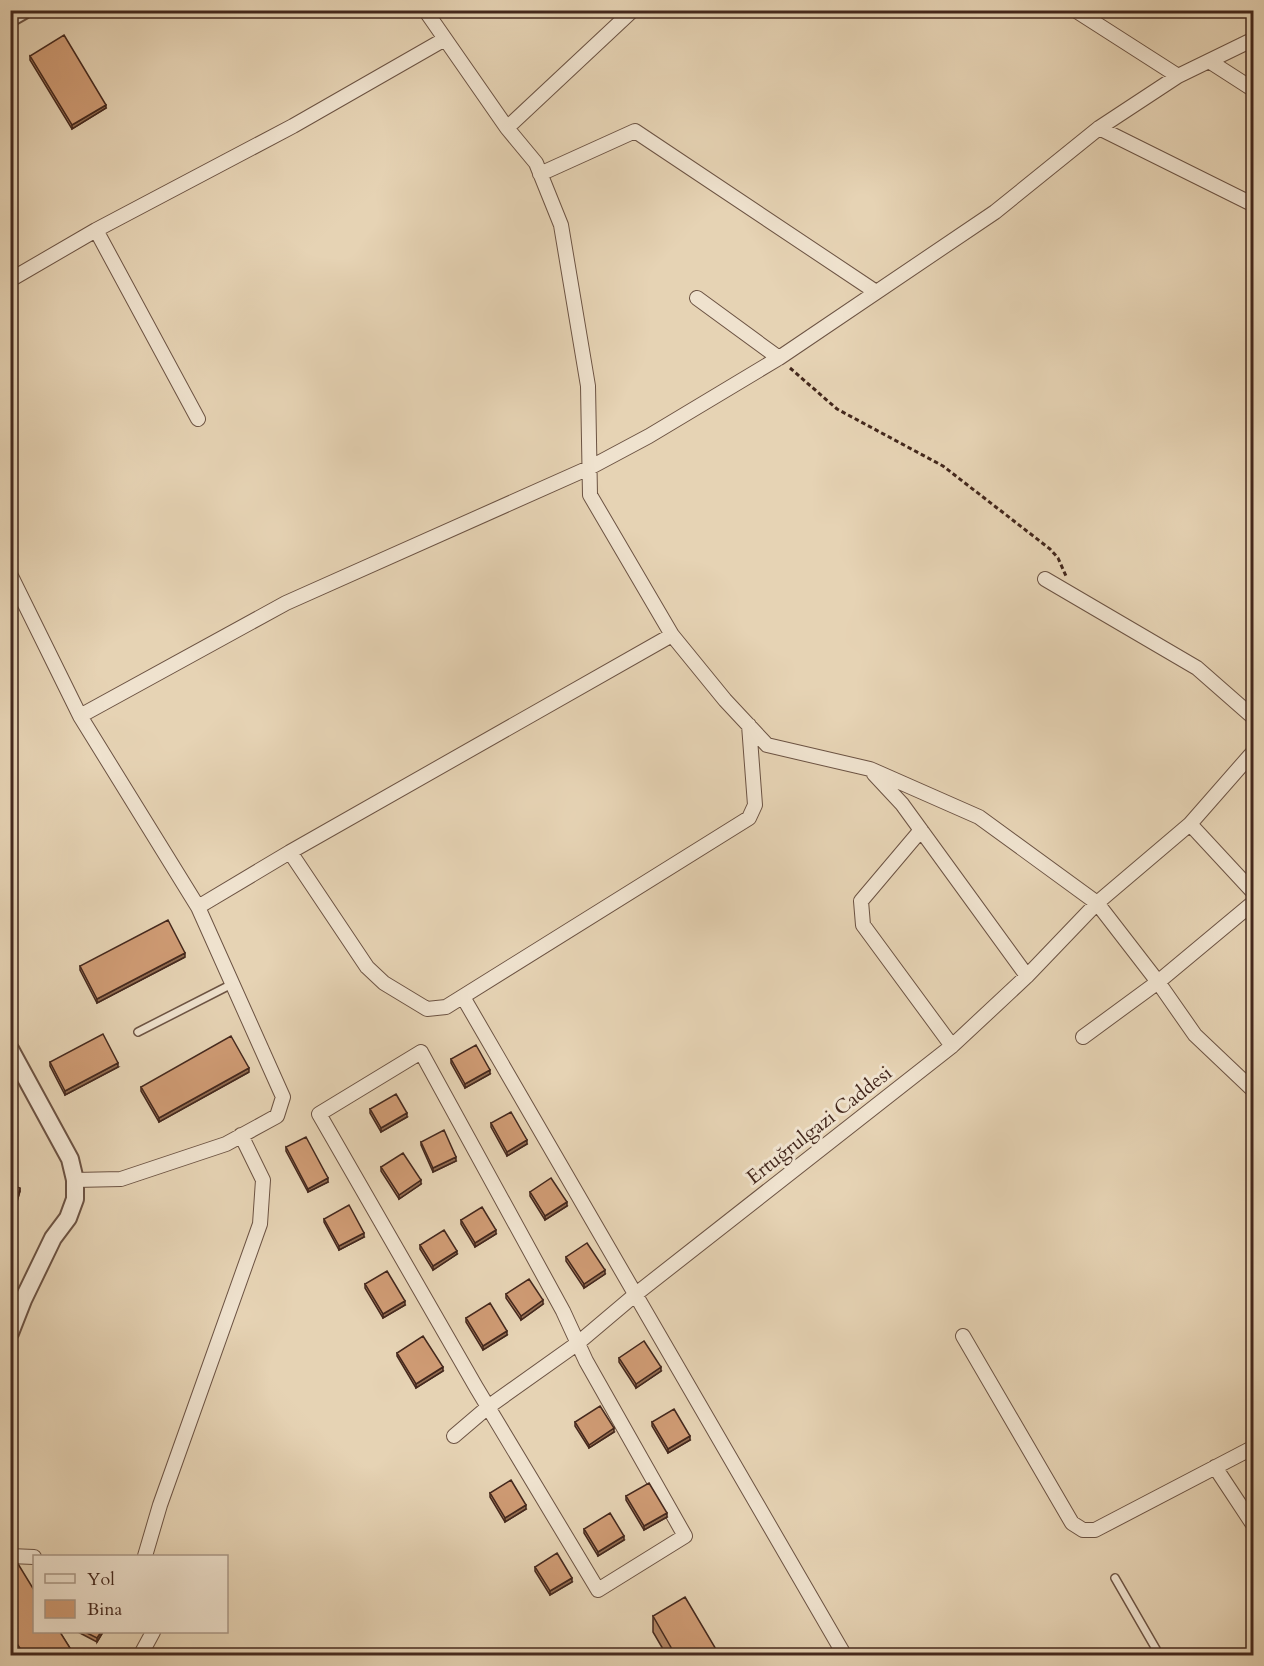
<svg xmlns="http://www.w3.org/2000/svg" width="1264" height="1666" viewBox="0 0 1264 1666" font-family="Cardo,serif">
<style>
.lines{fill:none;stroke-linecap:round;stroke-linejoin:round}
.service-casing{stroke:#6c5343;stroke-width:10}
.minor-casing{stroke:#6c5343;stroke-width:16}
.tertiary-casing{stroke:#6c5343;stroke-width:20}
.path{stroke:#44281d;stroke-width:3;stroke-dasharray:4.5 3;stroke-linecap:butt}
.service{stroke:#efe2ce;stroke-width:7}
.minor{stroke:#efe2ce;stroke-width:14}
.tertiary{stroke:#efe2ce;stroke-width:16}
.wall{fill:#b28564;stroke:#44281d;stroke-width:1.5}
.shaded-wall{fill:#916c51;stroke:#44281d;stroke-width:1.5}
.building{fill:#cf9b74;stroke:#44281d;stroke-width:1.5}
.labels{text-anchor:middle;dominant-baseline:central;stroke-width:6;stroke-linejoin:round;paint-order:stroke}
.street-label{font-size:20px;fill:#44281d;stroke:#efe2ce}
</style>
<rect width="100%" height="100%" fill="#e6d3b4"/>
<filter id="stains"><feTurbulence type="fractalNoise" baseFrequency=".00333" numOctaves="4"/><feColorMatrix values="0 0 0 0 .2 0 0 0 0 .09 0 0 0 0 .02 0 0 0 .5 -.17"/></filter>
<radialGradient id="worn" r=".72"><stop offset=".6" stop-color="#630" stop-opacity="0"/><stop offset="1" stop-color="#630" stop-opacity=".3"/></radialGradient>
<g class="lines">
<defs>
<path id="service" d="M138 1032 232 984
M1115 1578 1160 1656"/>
<path id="minor" d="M425 10 507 128 536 163 561 225 588 386 590 495 672 635 725 700 767 745 870 769 979 817 1097 903 1158 982 1195 1035 1254 1091
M1075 10 1178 76
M1209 61 1254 90
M507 128 633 10
M1099 128 1254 205
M540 174 635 131 876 292
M96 230 198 419
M10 280 96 230 293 126 445 39
M697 298 779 358
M10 574 80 716 198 907 283 1097 277 1116 226 1144 121 1179 75 1180
M1045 579 1197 668 1254 718
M80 716 286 603 591 467 649 436 779 358 995 212 1099 128 1178 76 1254 39
M1254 751 1190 824 1254 893
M874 774 902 804 1027 976
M921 830 861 901 863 925 952 1046
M290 852 367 967 384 983 427 1009 446 1007 749 818 755 805 749 725
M198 907 290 852 672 635
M463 997 845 1656
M1083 1037 1158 982 1254 902
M421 1052 563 1311 586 1361 685 1536 598 1590 476 1387 319 1114Z
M963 1336 1072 1523 1083 1530H1095L1254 1447
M454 1436 488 1407 578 1343 636 1294 952 1046 1027 976 1097 903 1190 824
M1215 1467 1254 1526
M10 1556 34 1557
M145 1556 160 1505 260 1224 263 1180 241 1135
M140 1656 153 1632"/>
<path id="tertiary" d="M10 18 24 10
M10 1049 70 1159 75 1180V1199L68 1218 53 1238 23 1300 10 1333"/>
</defs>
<use href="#service" class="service-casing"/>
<use href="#minor" class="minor-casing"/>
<use href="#tertiary" class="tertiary-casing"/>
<path class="path" d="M790 368 837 409 943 466 1050 549 1058 558 1066 576"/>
<use href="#service" class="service"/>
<use href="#minor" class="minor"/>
<use href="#tertiary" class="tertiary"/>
</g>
<path class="wall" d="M30 56 106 108 72 129 30 60Z
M185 957 97 1003 80 970V966Z
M451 1059 490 1074 465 1088 451 1063Z
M50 1062 118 1067 65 1095 50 1066Z
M249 1072 159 1122 141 1091V1087Z
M370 1109 407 1117 381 1132 370 1113Z
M491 1123 527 1144 507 1156 491 1127Z
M421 1142 456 1161 433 1172 421 1145Z
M286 1147 328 1182 308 1192 286 1151Z
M381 1167 421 1184 399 1199 381 1171Z
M10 1185 20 1191 14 1212 10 1211Z
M530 1192 567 1206 545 1220 530 1196Z
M324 1219 364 1237 339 1250 324 1222Z
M461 1220 496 1234 475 1247 461 1224Z
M420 1245 457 1254 433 1270 420 1249Z
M566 1257 605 1274 584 1288 566 1261Z
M365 1284 405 1305 383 1318 365 1288Z
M506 1294 543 1304 521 1320 506 1298Z
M466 1318 507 1335 483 1350 466 1322Z
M397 1353 443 1371 416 1388 397 1356Z
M619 1358 661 1371 636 1388 619 1362Z
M575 1422 614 1432 589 1448 575 1426Z
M652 1422 690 1440 668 1453 652 1426Z
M490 1493 526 1509 505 1522 490 1497Z
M626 1496 667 1517 644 1530 626 1500Z
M584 1529 624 1540 598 1556 584 1533Z
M10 1555 75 1656H11Z
M535 1567 572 1582 550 1595 535 1571Z
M653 1616 720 1656H667L653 1632Z
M78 1632H103L97 1642Z"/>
<path class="shaded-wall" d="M106 105V108L72 129V125Z
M185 953V957L97 1003V999Z
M118 1063V1067L65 1095V1091Z
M249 1068V1072L159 1122V1118Z
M490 1070V1074L465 1088V1084Z
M407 1113V1117L381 1132V1128Z
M527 1140V1144L507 1156V1152Z
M17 1152V1156L10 1159V1155Z
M456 1157V1161L433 1172V1168Z
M328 1178V1182L308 1192V1189Z
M421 1180V1184L399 1199V1195Z
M20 1188V1191L14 1212V1209Z
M567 1202V1206L545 1220V1216Z
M496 1230V1234L475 1247V1243Z
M364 1233V1237L339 1250V1246Z
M457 1251V1254L433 1270V1266Z
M605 1270V1274L584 1288V1284Z
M543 1300V1304L521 1320V1316Z
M405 1301V1305L383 1318V1314Z
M507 1331V1335L483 1350V1346Z
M443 1367V1371L416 1388V1384Z
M661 1367V1371L636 1388V1384Z
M614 1428V1432L589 1448V1445Z
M690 1436V1440L668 1453V1449Z
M526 1505V1509L505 1522V1518Z
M667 1513V1517L644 1530V1526Z
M624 1536V1540L598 1556V1552Z
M572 1578V1582L550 1595V1591Z
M101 1632H103L97 1642V1638Z"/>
<path class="building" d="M64 35 106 105 72 125 30 56Z
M168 920 185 953 97 999 80 966Z
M103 1034 118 1063 65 1091 50 1062Z
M231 1036 249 1068 159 1118 141 1087Z
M476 1045 490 1070 465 1084 451 1059Z
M396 1094 407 1113 381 1128 370 1109Z
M511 1112 527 1140 507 1152 491 1123Z
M444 1130 456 1157 433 1168 421 1142Z
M306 1137 328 1178 308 1189 286 1147Z
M10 1138 17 1152 10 1155Z
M403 1153 421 1180 399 1195 381 1167Z
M551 1178 567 1202 545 1216 530 1192Z
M10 1185 20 1188 14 1209 10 1207Z
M349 1205 364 1233 339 1246 324 1219Z
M482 1207 496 1230 475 1243 461 1220Z
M444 1230 457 1251 433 1266 420 1245Z
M587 1243 605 1270 584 1284 566 1257Z
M387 1271 405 1301 383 1314 365 1284Z
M529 1279 543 1300 521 1316 506 1294Z
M490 1303 507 1331 483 1346 466 1318Z
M423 1336 443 1367 416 1384 397 1353Z
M644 1341 661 1367 636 1384 619 1358Z
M600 1406 614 1428 589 1445 575 1422Z
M674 1409 690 1436 668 1449 652 1422Z
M511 1480 526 1505 505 1518 490 1493Z
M649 1483 667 1513 644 1526 626 1496Z
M610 1513 624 1536 598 1552 584 1529Z
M557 1553 572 1578 550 1591 535 1567Z
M12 1554 34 1590V1632H60L75 1656H25L10 1633V1555Z
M685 1597 720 1656H676L653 1616Z
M85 1632H101L97 1638Z"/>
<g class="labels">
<g class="street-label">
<text transform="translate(819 1125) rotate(-38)">Ertuğrulgazi Caddesi</text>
</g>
</g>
<rect width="1264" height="1666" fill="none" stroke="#e6d3b4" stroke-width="36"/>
<rect x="12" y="12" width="1240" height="1642" fill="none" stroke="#44281d" stroke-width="3"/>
<rect x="18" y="18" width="1228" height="1630" fill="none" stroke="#44281d" stroke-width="1.5"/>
<rect x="33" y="1555" width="195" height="78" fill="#efe2ce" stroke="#ab9887" stroke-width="1.5"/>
<rect x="45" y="1574" width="30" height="9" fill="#efe2ce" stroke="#ab9887" stroke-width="1.5"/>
<text x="87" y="1585" font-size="18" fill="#44281d">Yol</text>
<rect x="45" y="1600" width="30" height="18" fill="#cf9b74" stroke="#ab9887" stroke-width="1.5"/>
<text x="87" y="1615" font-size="18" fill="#44281d">Bina</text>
<rect width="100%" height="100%" filter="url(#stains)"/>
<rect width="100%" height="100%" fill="url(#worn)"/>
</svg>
